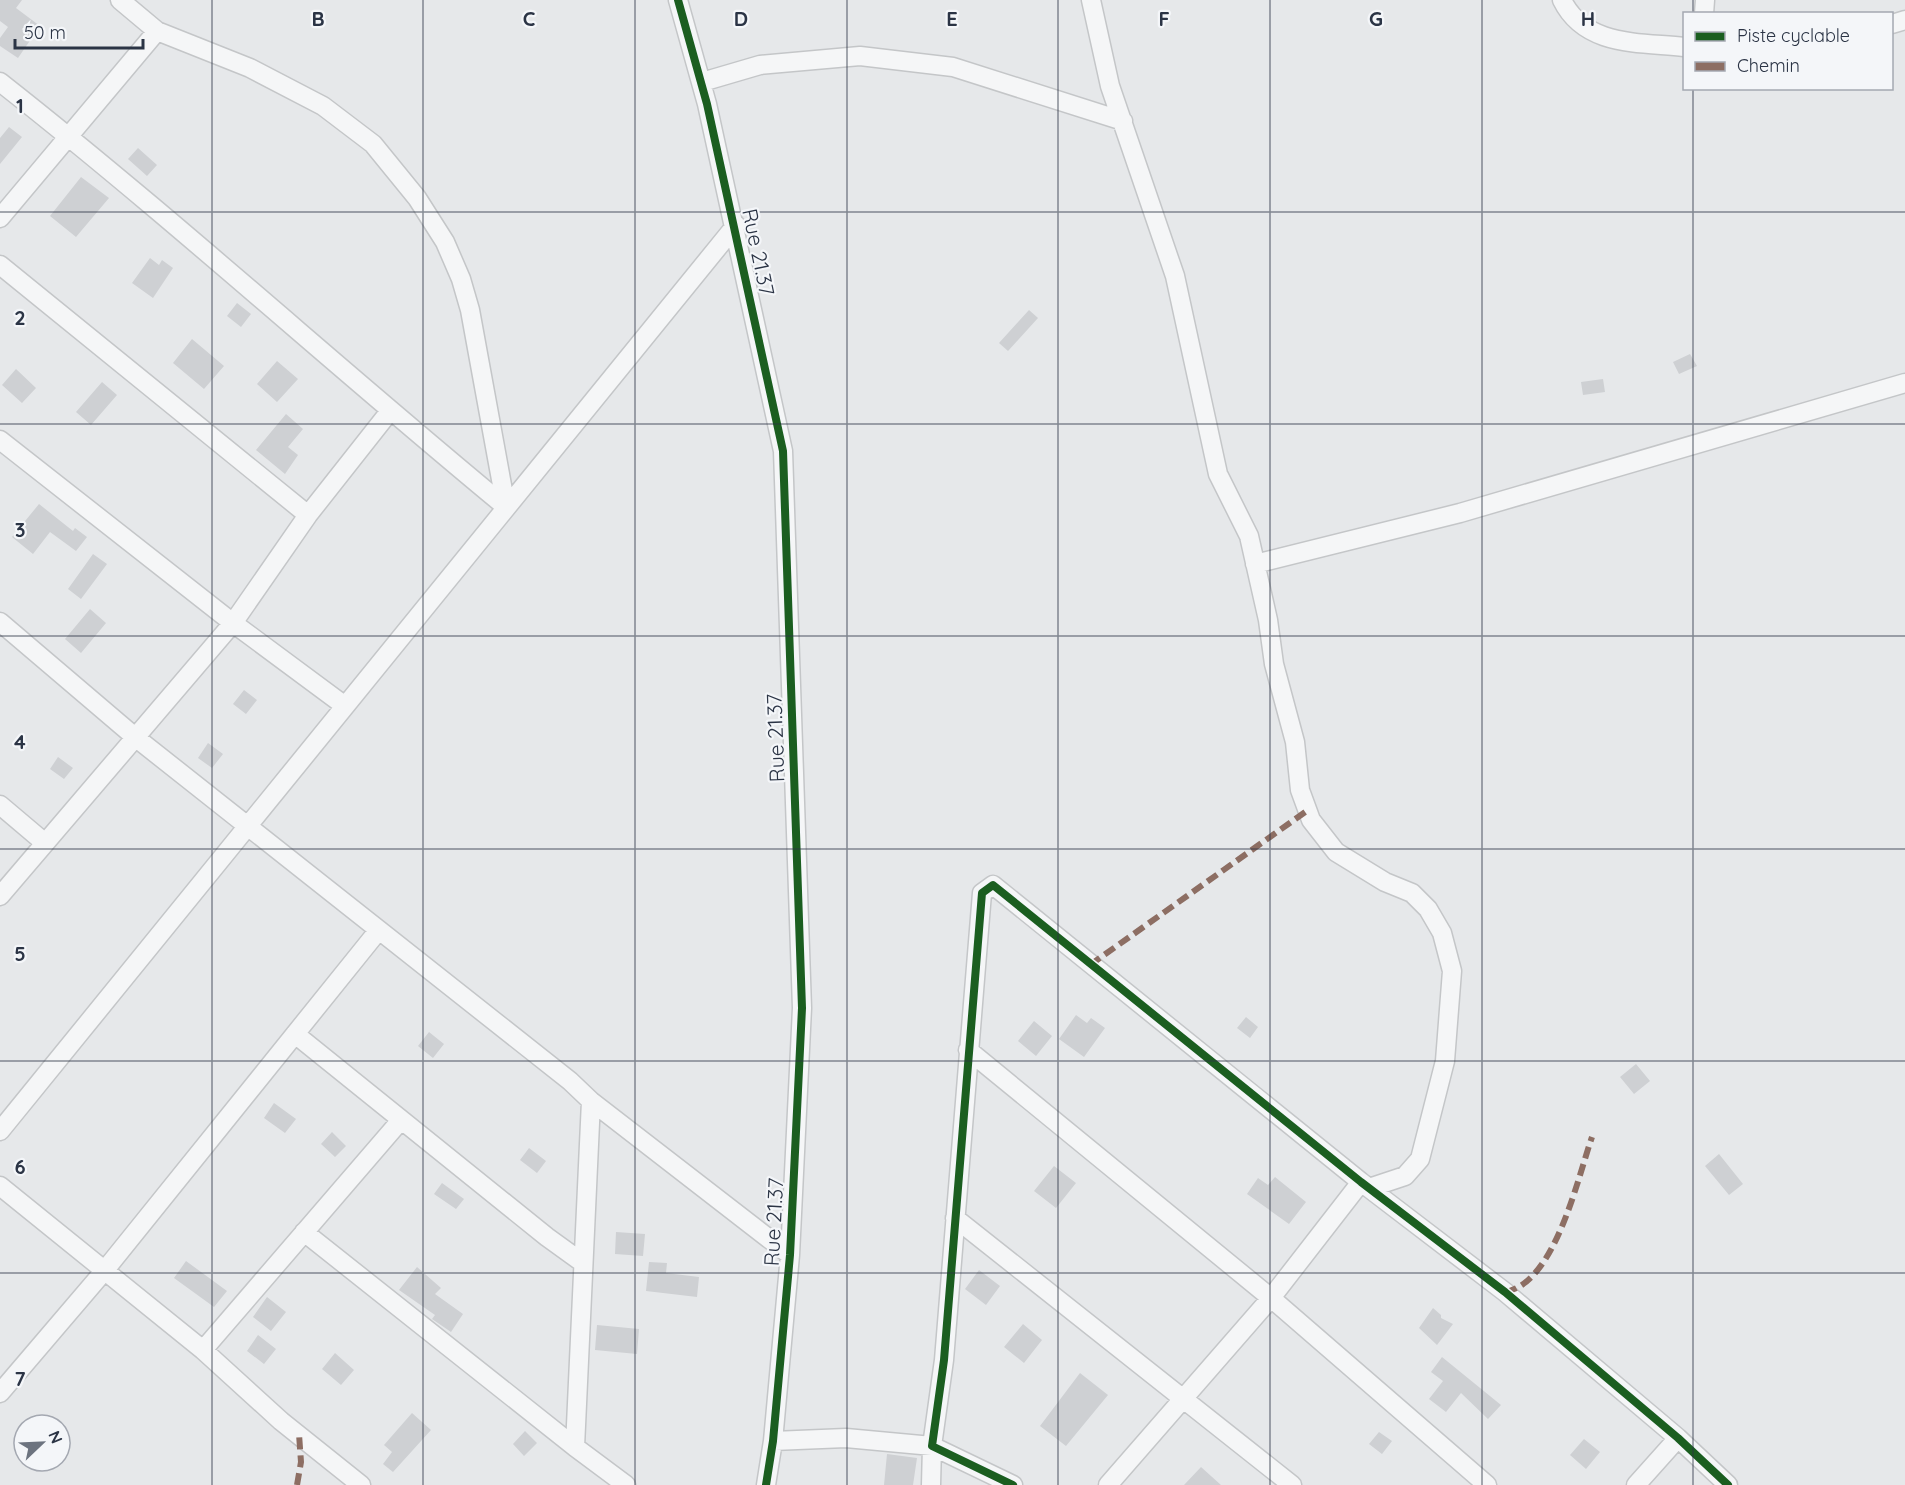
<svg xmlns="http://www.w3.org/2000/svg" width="1905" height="1485" viewBox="0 0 1905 1485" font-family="Quicksand,sans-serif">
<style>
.building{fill:#ced0d3}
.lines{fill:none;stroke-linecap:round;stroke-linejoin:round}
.street-casing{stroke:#c4c6c8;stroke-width:21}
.street{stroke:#f5f6f7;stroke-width:18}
.quiet{stroke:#8d6e63;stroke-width:6;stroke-dasharray:12 6;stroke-linecap:butt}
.cycleway-casing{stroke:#f4f6f9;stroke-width:11}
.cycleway{stroke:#1b5e20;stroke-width:8}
.grid{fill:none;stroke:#2b3445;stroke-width:1.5;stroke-opacity:0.55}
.labels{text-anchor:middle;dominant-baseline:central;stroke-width:4.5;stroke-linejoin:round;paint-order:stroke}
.street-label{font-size:21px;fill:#2b3445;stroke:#f4f6f9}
.grid-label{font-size:20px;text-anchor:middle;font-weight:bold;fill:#2b3445;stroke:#f4f6f9;stroke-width:4.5;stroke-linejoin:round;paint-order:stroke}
</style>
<rect width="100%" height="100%" fill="#e6e8ea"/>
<path class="building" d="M0 0H22L16 8 40 26 18 58 0 46V38L8 27 0 21Z
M9 127 22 137 0 164V138Z
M138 148 157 165 147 176 128 159Z
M81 177 109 198 76 237 50 216Z
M150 258 159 265 162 260 173 268 153 298 132 283Z
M237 303 251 314 241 327 227 316Z
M1029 310 1038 318 1008 351 999 343Z
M192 339 224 366 204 389 173 363Z
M1690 354 1697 366 1679 374 1673 362Z
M277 361 298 379 277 402 257 384Z
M16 369 36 388 22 403 2 385Z
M1603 379 1605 392 1583 395 1581 382Z
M102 382 117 395 91 425 76 412Z
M286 414 303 429 288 447 298 455 285 474 256 450Z
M39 504 73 531 75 528 87 537 76 551 50 532 33 554 12 537Z
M93 554 107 564 81 599 68 589Z
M90 609 106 623 81 653 65 639Z
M244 690 257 700 246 714 233 704Z
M208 743 223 754 212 768 198 758Z
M58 757 73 768 64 779 50 769Z
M1076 1015 1087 1023 1091 1018 1105 1028 1084 1057 1059 1039Z
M1246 1017 1258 1027 1250 1038 1237 1028Z
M1034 1021 1052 1036 1036 1056 1018 1041Z
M429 1032 444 1044 433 1058 418 1046Z
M1636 1064 1650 1081 1634 1094 1620 1077Z
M274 1103 296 1119 285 1133 264 1118Z
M332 1132 346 1146 335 1157 321 1144Z
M529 1148 546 1161 537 1173 520 1160Z
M1719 1154 1743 1184 1729 1195 1705 1166Z
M1054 1166 1076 1183 1056 1208 1034 1191Z
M1275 1177 1306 1202 1289 1224 1247 1194 1258 1178 1268 1185Z
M442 1183 464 1199 456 1209 434 1194Z
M616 1232 645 1234 643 1256 615 1254Z
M186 1261 227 1291 214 1307 174 1278Z
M649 1262 667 1263 666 1273 699 1277 697 1297 646 1291Z
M417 1267 441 1288 435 1294 463 1314 451 1332 432 1319 435 1315 399 1290Z
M979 1270 1000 1286 986 1305 965 1289Z
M267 1297 286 1312 271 1331 253 1317Z
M1433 1308 1441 1315V1318L1453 1324 1437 1345 1419 1328Z
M1023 1324 1042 1340 1024 1363 1004 1347Z
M597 1325 639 1329 637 1354 595 1350Z
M258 1335 276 1349 264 1364 247 1351Z
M335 1353 354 1370 341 1385 322 1369Z
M1442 1357 1501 1405 1488 1419 1461 1393 1446 1412 1429 1399 1443 1381 1431 1372Z
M1080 1373 1108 1395 1066 1446 1040 1426Z
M412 1413 431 1430 393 1472 383 1464 392 1452 384 1445Z
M525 1431 537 1443 524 1456 513 1444Z
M1379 1432 1392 1441 1382 1454 1369 1444Z
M1584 1439 1600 1452 1586 1469 1570 1455Z
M887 1454 917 1458 913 1485H884Z
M1201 1467 1221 1485H1184Z"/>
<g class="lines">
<defs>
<path id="street" d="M120 0 157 31 250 68 323 106 373 144 417 198 445 242 461 279 470 310 506 507
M678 0 707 104 783 451 802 1008 790 1255 773 1441 766 1485
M1091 0 1110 86 1175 276 1218 474 1249 536 1268 620 1274 664 1295 742 1300 790 1311 820 1336 852 1385 882 1412 893 1428 909 1442 933 1452 971 1445 1061 1420 1159 1405 1176 1369 1188
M1562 0C1585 47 1639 42 1684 47
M1704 14 1705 0
M1892 24 1905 20
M0 82C173 218 336 367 506 507
M702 82 760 65 860 56 953 67 1123 121
M0 218 157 31
M0 265 308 515
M0 440 233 623 345 706
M1255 564 1460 513 1905 383
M0 622 135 737 570 1081 591 1101 790 1255
M0 805 45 843
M0 896 233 623 308 515 390 411
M295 1034 547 1237 583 1263
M968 1050 1271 1298 1487 1485
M0 1131 736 225
M0 1186 203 1350 281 1421 361 1485
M955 1218 1292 1485
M304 1232 575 1447 626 1485
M203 1350 401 1120
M0 1393 105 1270 378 931
M773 1441 846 1438 932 1446 931 1485
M575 1447 591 1101
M1013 1485 932 1446 944 1360 982 893 993 885 1361 1182 1505 1292 1678 1438 1728 1485
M1108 1485 1271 1298 1361 1182
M1636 1485 1678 1438"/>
</defs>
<use href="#street" class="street-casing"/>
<use href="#street" class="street"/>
<path class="quiet" d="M1090 965 1308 810
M1505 1292C1555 1283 1577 1180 1592 1137
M297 1485 301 1462 299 1434"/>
<defs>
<path id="cycleway" d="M678 0 707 104 783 451 802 1008 790 1255 773 1441 766 1485
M1013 1485 932 1446 944 1360 982 893 993 885 1361 1182 1505 1292 1678 1438 1728 1485"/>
</defs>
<use href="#cycleway" class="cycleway-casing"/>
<use href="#cycleway" class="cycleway"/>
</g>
<path class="grid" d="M212 0V1485M423 0V1485M635 0V1485M847 0V1485M1058 0V1485M1270 0V1485M1482 0V1485M1693 0V14M1693 88V1485M0 212H1905M0 424H1905M0 636H1905M0 849H1905M0 1061H1905M0 1273H1905"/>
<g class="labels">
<g class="street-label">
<text transform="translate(759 252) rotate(78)">Rue 21.37</text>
<text transform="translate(775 738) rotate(-92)">Rue 21.37</text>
<text transform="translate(773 1222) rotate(-87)">Rue 21.37</text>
</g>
</g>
<g class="grid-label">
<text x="318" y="26">B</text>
<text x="529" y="26">C</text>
<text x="741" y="26">D</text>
<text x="952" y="26">E</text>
<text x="1164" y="26">F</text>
<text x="1376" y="26">G</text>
<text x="1588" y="26">H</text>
<text x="20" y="113">1</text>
<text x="20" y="325">2</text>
<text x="20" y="537">3</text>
<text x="20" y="749">4</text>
<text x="20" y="961">5</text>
<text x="20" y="1174">6</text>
<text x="20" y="1386">7</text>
</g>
<rect x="1683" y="12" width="210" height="78" fill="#f4f6f9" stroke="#a4a8b1" stroke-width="1.5"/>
<rect x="1695" y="32" width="30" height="9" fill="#1b5e20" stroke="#a4a8b1" stroke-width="1.5"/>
<text x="1737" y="42" font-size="18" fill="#2b3445">Piste cyclable</text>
<rect x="1695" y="62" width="30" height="9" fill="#8d6e63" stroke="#a4a8b1" stroke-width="1.5"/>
<text x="1737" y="72" font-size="18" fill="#2b3445">Chemin</text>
<g transform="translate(42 1443) rotate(67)"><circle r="28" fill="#f4f6f9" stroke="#a4a8b1" stroke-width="1.5"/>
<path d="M0-4.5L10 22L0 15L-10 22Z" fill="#6c737f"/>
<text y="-9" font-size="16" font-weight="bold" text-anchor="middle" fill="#2b3445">N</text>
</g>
<path d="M15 39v9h128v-9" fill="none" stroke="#2b3445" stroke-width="3"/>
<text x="24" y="39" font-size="18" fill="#2b3445" stroke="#f4f6f9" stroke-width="4.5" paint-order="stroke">50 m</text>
</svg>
